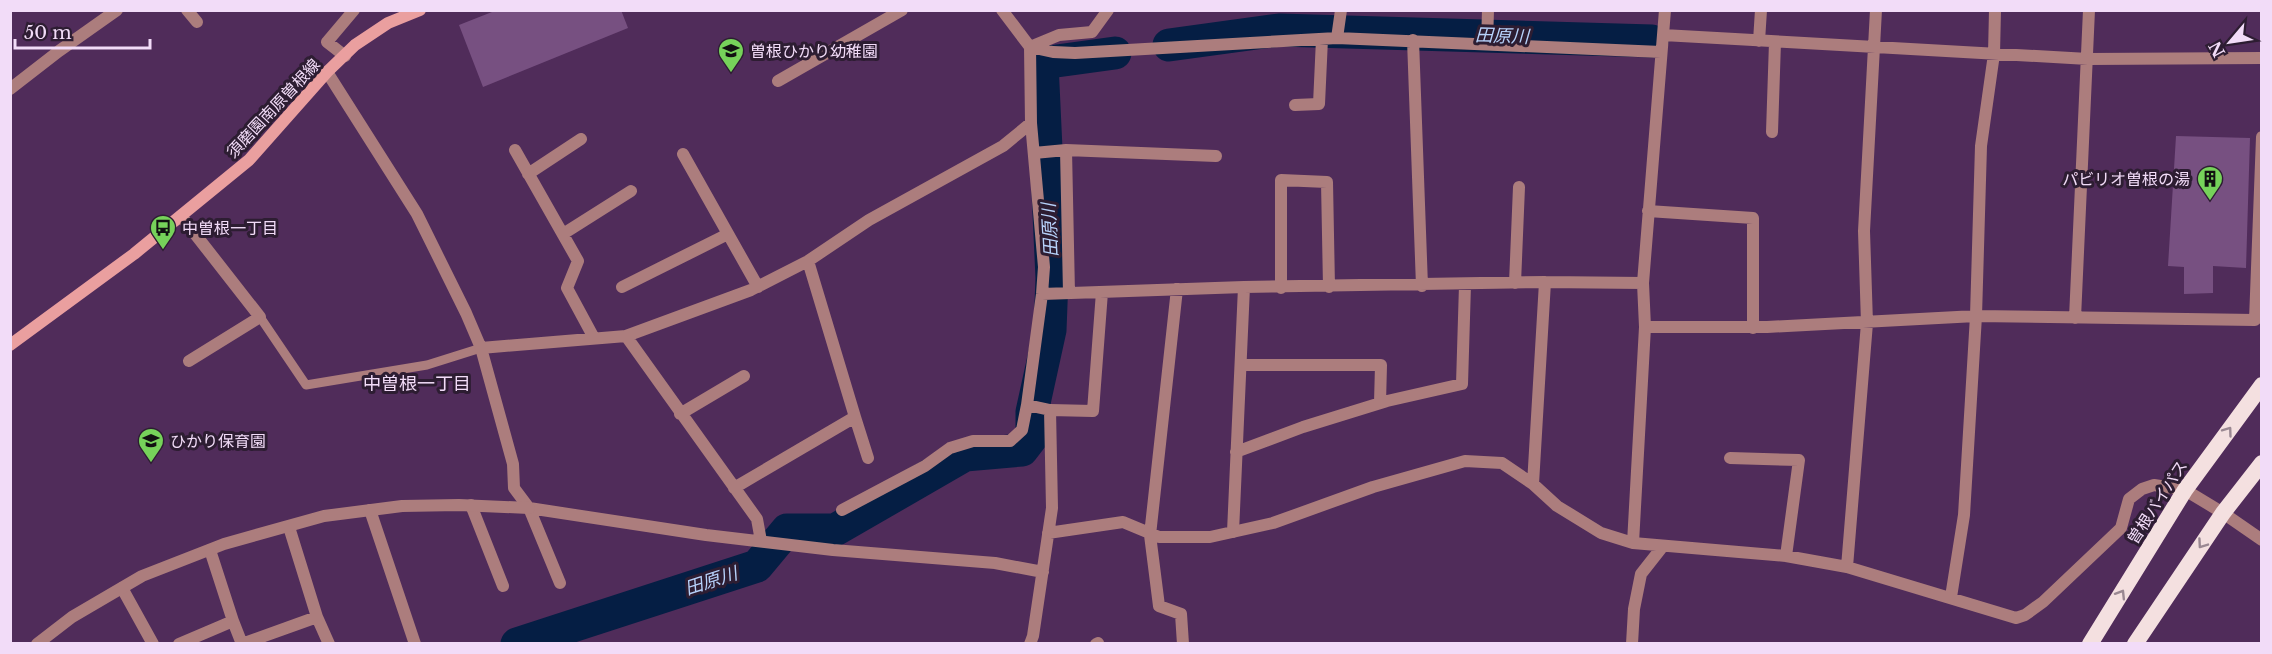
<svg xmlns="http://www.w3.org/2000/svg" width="2272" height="654" viewBox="0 0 2272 654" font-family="'Libre Baskerville','Noto Sans JP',serif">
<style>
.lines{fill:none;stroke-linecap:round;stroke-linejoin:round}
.river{stroke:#051e44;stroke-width:33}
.building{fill:#775081}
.service{stroke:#ac7d7d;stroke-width:9}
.minor{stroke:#ac7d7d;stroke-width:12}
.tertiary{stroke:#ac7d7d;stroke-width:12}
.secondary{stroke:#ea9f9f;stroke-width:12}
.trunk{stroke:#f4e0e0;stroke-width:16}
.oneway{stroke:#9a8892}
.labels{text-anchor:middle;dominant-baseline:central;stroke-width:6;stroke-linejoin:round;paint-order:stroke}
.poi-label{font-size:16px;fill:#f2dcf8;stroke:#2d1d32;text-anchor:start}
.street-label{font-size:16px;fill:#f2dcf8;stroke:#2d1d32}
.water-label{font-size:18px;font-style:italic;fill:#b7d2fb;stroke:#2d1d32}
.neighbourhood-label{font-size:18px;fill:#f2dcf8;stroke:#2d1d32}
</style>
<rect width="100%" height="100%" fill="#502c5a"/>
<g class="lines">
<path class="river" d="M1169 45 1279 30 1652 41
M517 644 757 566 787 530H835L965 455 1022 450 1032 437V412L1050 330 1052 278 1042 63 1115 53"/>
</g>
<path class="building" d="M497 10H621L628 28 483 87 459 25Z
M2176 136 2250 138 2246 268 2213 266V293L2184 294V267L2168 266Z"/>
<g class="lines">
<path class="service" d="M260 317 306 385 427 365 481 348"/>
<path class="minor" d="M187 10 197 22
M1002 10 1030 47 1031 123 1044 267 1042 294 1027 405 1050 410 1052 508 1033 636 1030 644
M1663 35 2088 59 2262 58
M1337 38 1341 10
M1413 40 1422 286
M1759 41 1761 10
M1487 44 1488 10
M1030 47 1053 52 1075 53 1337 38 1661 52
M1030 47 1059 35 1092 32 1108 10
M345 56 327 42 354 10
M327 72 417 214 466 313 481 348 513 464 514 488 529 508 560 583
M778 81 902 10
M10 89 59 51 117 10
M1295 105 1319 104 1322 39
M1772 132 1775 42
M515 150 578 261 567 288 594 338
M1034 153 1066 150
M683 154 758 287
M528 174 581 139
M1648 211 1753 218V328
M181 216 260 317 189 361
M563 234 631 191
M1515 283 1519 187
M622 287 728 234
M1281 288V180L1327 182 1329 287
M1177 289 1150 535 1159 606 1181 614 1183 644
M1069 293 1066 150 1216 156
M1042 294 1244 287 1545 282 1643 283
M2075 318 2089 10
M1645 327H1767L1976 316 2255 320 2262 137
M626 336 757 519 761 541
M481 348 626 336 751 290 808 261 869 220 1003 146 1031 123
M1241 365H1381L1380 403
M1050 410 1093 411 1102 292
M680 414 744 376
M855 417 868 458
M1236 452 1303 427 1387 401 1462 384 1465 285
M1730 458 1799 460 1786 556
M1533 484 1545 282
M734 488 855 417 808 261
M471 505 503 586
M529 508 706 535 833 550 995 563 1043 572
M370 510 415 644
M842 510 925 466 950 448 973 441H1010L1022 430 1027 405
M1233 532 1244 287
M1048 533 1123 522 1159 537H1210L1273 523 1373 487 1465 461 1502 463 1533 484 1557 506 1601 533 1633 543 1786 556 1847 567 2016 618 2025 615 2043 602 2121 528 2129 499 2142 489 2154 485 2185 490 2223 513 2262 540
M1633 543 1645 327 1643 283 1665 10
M1847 567 1867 323 1864 231 1876 10
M122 588 153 644
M1951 597 1964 515 1976 316 1981 146 1994 54 1995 10
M317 617 329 644
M233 621 242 644
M179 644 233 621 210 550
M242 644 317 617 289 527
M1096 644 1098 643
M1632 644 1634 609 1641 574 1663 546"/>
<path class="tertiary" d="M37 644 72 617 142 576 224 544 324 516 402 506 459 505 529 508"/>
<path class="secondary" d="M10 345 134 254 249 160 327 72 355 45 388 23 420 10"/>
<path class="trunk" d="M2090 644 2185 490 2262 385
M2135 644 2223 513 2262 463"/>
</g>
<defs><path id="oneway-chevron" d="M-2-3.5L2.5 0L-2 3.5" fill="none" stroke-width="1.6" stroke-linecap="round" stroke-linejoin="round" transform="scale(1.5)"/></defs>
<g class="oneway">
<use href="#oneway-chevron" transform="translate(2228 431) rotate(-54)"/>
<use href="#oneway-chevron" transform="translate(2202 544) rotate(125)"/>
<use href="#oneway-chevron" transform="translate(2121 594) rotate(-58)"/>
</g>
<defs>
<symbol id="school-pin" viewBox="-11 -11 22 30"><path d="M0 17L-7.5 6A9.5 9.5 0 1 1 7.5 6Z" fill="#76d25a" stroke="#2d1d32"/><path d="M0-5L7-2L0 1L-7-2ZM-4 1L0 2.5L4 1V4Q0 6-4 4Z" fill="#111"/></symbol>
<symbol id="building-pin" viewBox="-11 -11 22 30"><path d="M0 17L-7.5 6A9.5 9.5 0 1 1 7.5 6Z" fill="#76d25a" stroke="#2d1d32"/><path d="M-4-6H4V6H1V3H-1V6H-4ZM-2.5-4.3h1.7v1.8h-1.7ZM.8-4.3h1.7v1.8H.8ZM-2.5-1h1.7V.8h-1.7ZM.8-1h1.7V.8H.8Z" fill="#111"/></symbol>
<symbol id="bus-pin" viewBox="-11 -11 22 30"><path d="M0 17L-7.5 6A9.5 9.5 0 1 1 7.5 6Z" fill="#76d25a" stroke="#2d1d32"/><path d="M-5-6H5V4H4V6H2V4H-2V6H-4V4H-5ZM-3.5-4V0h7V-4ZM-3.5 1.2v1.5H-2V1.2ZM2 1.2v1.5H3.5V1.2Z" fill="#111"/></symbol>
</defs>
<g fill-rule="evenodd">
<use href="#school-pin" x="716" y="36" width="30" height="40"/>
<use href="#building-pin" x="2195" y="164" width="30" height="40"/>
<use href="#bus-pin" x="148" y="213" width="30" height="40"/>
<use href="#school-pin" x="136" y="426" width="30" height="40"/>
</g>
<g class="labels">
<g class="poi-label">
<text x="750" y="51">曽根ひかり幼稚園</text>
<text x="2190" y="179" text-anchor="end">パビリオ曽根の湯</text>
<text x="182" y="228">中曽根一丁目</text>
<text x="170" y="441">ひかり保育園</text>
</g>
<g class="street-label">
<text transform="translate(273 108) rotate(-47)">須磨園南原曽根線</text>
<text transform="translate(2157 502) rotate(-57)">曽根バイパス</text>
</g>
<g class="water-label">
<text transform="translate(1502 36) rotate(2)">田原川</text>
<text transform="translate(1050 230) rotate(-93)">田原川</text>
<text transform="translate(711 581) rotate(-18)">田原川</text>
</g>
<g class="neighbourhood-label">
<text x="417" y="384">中曽根一丁目</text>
</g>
</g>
<rect width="2272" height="654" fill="none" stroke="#f2dcf8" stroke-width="24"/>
<g transform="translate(2230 42) rotate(241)" stroke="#2d1d32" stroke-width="4.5" paint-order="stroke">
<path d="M0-4.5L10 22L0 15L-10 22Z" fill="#f2dcf8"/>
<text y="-9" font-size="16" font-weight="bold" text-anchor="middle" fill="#f2dcf8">N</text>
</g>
<path d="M15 39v9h135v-9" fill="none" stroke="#f2dcf8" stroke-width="3"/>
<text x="24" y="39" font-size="18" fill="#f2dcf8" stroke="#2d1d32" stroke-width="4.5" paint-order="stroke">50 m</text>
</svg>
